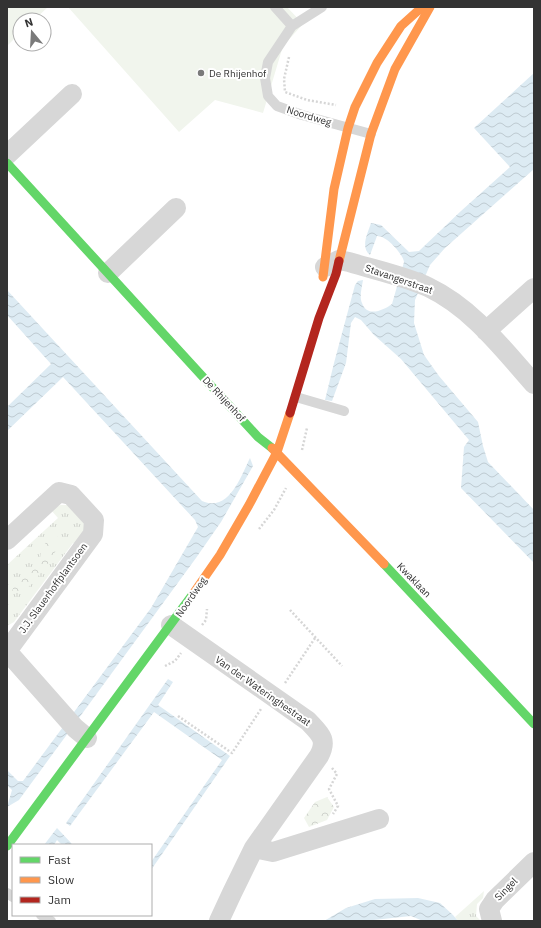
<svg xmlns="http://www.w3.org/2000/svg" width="541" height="928" viewBox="0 0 541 928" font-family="'IBM Plex Sans',sans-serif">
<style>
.grass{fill:url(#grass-tufts)}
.park{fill:url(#park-crowns)}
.garden{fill:#f1f5ed}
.water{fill:url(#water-waves)}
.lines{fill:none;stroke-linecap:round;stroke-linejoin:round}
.path{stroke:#d6d6d6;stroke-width:2.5;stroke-dasharray:2 2;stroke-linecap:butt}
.lane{stroke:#d7d7d7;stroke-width:10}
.street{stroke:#d7d7d7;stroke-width:20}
.fast{stroke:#63d668;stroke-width:9}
.slow{stroke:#ff974d;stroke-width:9}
.jam{stroke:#b3261e;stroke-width:9}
.poi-dot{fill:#7a7a7a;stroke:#fff;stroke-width:1.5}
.labels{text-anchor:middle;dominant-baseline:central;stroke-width:4;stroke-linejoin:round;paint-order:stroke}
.poi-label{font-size:10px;fill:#333;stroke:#fff;text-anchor:start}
.street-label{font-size:10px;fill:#333;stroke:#fff}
</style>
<defs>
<pattern id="grass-tufts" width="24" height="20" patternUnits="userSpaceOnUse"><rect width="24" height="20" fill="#f1f5ed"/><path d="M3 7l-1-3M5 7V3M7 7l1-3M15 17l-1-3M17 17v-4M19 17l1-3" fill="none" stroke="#cfd2cc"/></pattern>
<pattern id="park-crowns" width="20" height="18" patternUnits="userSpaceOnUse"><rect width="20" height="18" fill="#f1f5ed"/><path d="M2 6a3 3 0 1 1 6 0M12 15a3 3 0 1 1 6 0" fill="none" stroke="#cfd2cc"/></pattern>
<pattern id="water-waves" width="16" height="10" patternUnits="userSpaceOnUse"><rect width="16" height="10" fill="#ddebf3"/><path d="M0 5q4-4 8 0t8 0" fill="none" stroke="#becad1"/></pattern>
</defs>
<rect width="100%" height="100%" fill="#fff"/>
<path class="grass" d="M61 505H71C88 523 88 524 77 546L73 543 14 622 7 626V565L58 518 51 510 53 507Z
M484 891 483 898 477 904 476 916 481 921H458L455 917Z"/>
<path class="park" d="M55 536 63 539 46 567 25 591 16 593 12 591 14 586 39 565C42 550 41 543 55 536Z
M327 797 334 807 327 820 309 827 304 818 315 802Z"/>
<path class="garden" d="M7 7H48L34 20H20V33L7 46Z
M68 7H287L303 24 283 46 263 113 215 100 179 132Z"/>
<path class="water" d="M534 73V169L445 248 430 265 415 300 414 323 424 355 439 376 478 422 483 446 488 462 534 510V563L461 488 464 447 469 440 401 359 374 335 361 320 355 317 351 323 346 363 332 401 325 400 334 363 355 285 358 281 363 280C362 287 359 297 362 303 367 318 384 310 392 304L404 262C403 254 386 235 377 236L370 255C360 247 368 233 371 223L381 225 409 252 419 251 461 211 510 167 474 128Z
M7 290 202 501C229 513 241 476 250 458L253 466 221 522 196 558 19 800 7 807 12 790 7 785V770L18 781H23L151 608 198 527 195 520 63 377 7 431V407L51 364 7 315Z
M168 679 173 682 158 705 230 756 151 870V862L222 760 154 712 70 826 66 823Z
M57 828 73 845H62L57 840 54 845H44Z
M418 898 440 903 453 915 458 921H423L411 916 364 921H324L346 908 375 899Z"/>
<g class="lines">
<path class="path" d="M289 57 284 79 285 92 307 100 336 105
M302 450 307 428
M259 529 274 510 286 488
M290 610 342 666
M202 625 206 620 207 609
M165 666 175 661 181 653
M285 683 315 638
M178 716 232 753 261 709
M332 768 337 774 329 789 338 806 333 814"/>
<path class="lane" d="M275 7 292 26
M322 7 292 26 268 62 265 78 268 96 277 106 302 115 371 134
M296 397 344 411
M7 893 13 897
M41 915 51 921"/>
<path class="street" d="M7 155 72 94
M325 267 339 260 349 262C375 270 404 276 428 287 472 308 502 348 534 384
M108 273 176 208
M486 331 534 288
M7 540 59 492 71 495 94 520 93 534 7 651
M171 625 308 721C320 734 328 739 319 756L254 848 232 893 219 921
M7 651 75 728 87 738
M254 848 273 852 379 819
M492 921 489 909 495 900 534 862"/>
<path class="fast" d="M7 163 258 437 272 448
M384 564 534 724
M7 846 193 594"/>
<path class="slow" d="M339 261 371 134 395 69 430 7
M323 277 334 189 348 128 355 107 377 63 401 26 421 8
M272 448 384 564
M193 594 220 555 249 505 277 452 290 413"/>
<path class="jam" d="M290 413 319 318 336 274 339 261"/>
</g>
<circle class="poi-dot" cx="201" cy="73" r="4"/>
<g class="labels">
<g class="poi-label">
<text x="209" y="73">De Rhijenhof</text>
</g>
<g class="street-label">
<text transform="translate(309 116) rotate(17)">Noordweg</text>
<text transform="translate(399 279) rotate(19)">Stavangerstraat</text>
<text transform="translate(224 399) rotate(47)">De Rhijenhof</text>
<text transform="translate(414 580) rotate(46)">Kwaklaan</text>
<text transform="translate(53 588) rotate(-54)">J.J. Slauerhoffplantsoen</text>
<text transform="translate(191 597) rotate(-55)">Noordweg</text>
<text transform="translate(263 691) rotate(35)">Van der Wateringhestraat</text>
<text transform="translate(506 889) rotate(-45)">Singel</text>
</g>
</g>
<rect width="541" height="928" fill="none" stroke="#333333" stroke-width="16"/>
<rect x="12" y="844" width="140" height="72" fill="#ffffff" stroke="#adadad"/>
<rect x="20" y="857" width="20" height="6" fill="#63d668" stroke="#adadad"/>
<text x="48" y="864" font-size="12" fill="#333333">Fast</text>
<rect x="20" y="877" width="20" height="6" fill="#ff974d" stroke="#adadad"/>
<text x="48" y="884" font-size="12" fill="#333333">Slow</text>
<rect x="20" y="897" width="20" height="6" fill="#b3261e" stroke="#adadad"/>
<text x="48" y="904" font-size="12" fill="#333333">Jam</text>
<g transform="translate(32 32) rotate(342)"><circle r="19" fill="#ffffff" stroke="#adadad"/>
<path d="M0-3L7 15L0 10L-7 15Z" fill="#7a7a7a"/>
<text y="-6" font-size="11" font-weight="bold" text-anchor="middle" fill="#333333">N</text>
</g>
</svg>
